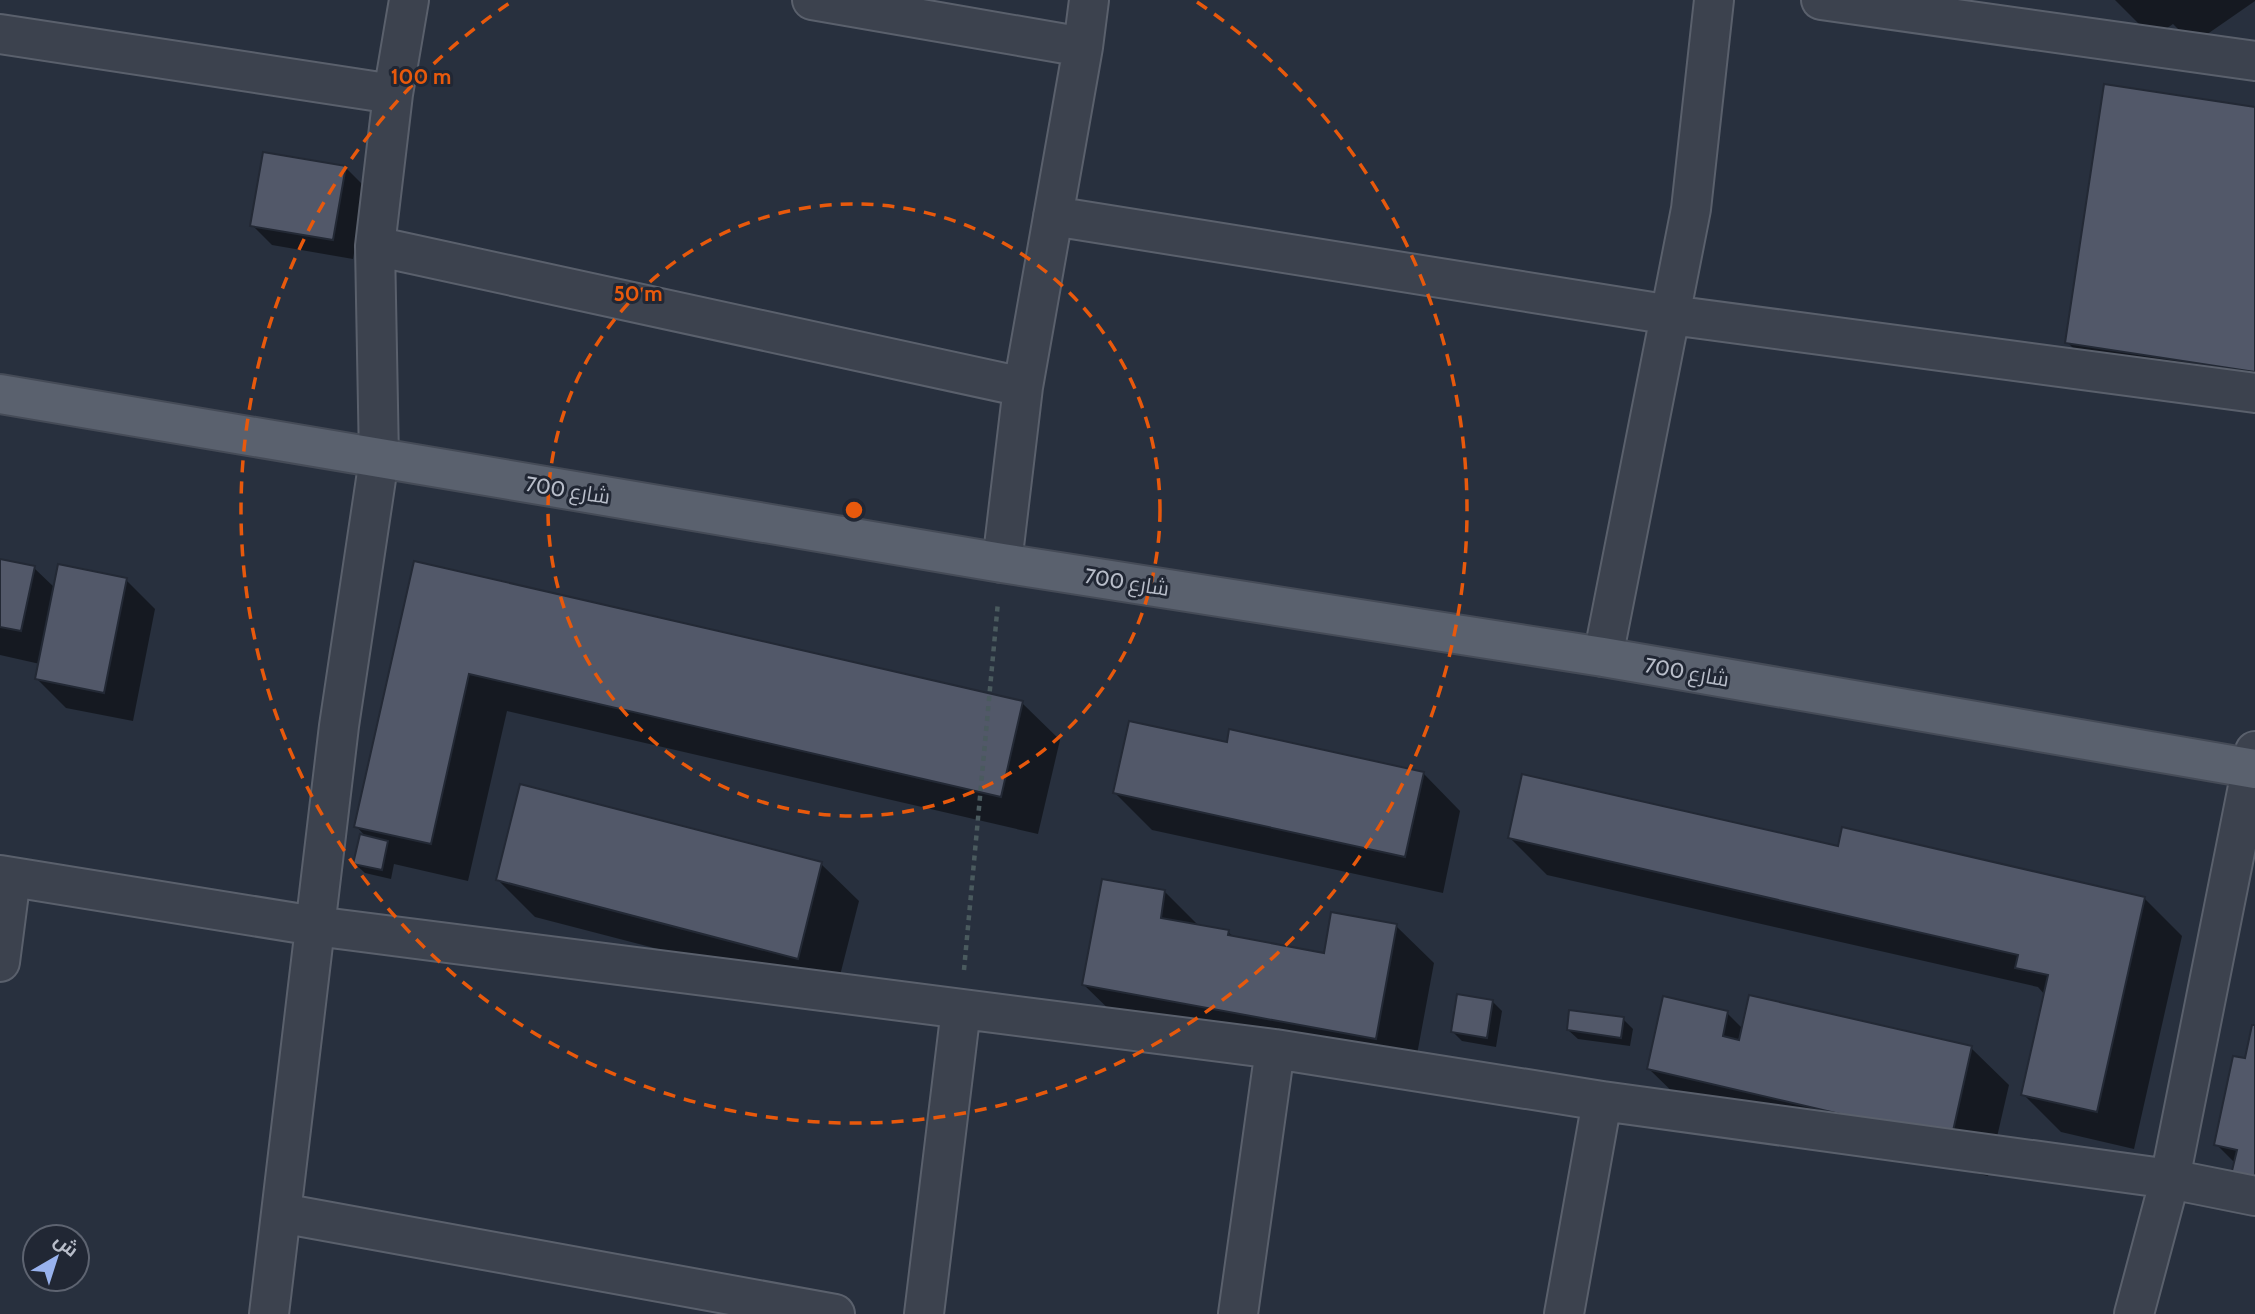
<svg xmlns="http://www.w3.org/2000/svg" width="2255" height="1314" viewBox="0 0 2255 1314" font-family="Cabin,Cairo,sans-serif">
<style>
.shadow{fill:#0007}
.building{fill:#525869;stroke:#232935;stroke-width:2}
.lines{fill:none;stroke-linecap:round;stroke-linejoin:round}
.minor-casing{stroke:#5a606c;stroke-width:42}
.major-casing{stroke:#454b57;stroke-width:42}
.path{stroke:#4a5a5e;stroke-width:4.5;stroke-dasharray:5 5;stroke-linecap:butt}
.minor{stroke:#3c424e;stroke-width:38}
.major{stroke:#5a616e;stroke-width:38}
.ring{fill:none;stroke:#e8590c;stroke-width:3.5;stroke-dasharray:12 9}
.labels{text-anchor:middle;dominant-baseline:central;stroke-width:6;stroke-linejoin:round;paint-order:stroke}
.street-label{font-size:21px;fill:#b8bdc9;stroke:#212734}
.centre{fill:#e8590c;stroke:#212734;stroke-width:3.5}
.ring-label{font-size:21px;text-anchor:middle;font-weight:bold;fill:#e8590c;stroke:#212734;stroke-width:6;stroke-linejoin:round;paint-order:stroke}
</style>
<rect width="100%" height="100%" fill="#28303e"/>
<path class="shadow" d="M2115 0H2255V1L2193 44 2173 24 2153 38Z
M2255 109V403L2105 380 2067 342Z
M345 167 365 187 353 259 272 245 252 225Z
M0 560 34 568 55 588 126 580 155 609 133 721 66 708 37 679 40 664 0 655Z
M416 563 1022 703 1060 740 1038 834 507 711 468 881 394 864 391 879 365 873 355 864 367 838 356 826Z
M1228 744 1423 773 1460 811 1443 893 1152 830 1115 793Z
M1510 838 2144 898 2182 936 2134 1149 2061 1132 2023 1094 2045 995 2038 987 1547 875Z
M821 864 859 901 835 995 535 917 498 880Z
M1164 891 1199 926 1228 932 1234 937 1325 955 1396 926 1434 963 1413 1076 1122 1022 1084 985Z
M1492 1001 1502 1011 1496 1047 1462 1041 1452 1031Z
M1727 1013 1743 1029 1971 1048 2009 1085 1988 1176 1687 1106 1649 1069Z
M1623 1019 1633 1029 1630 1046 1578 1039 1568 1030Z
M2255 1027 2236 1164 2216 1144 2247 1060Z"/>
<path class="building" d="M2104 84 2255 107V372L2065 343Z
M263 152 346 166 333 240 250 226Z
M0 559 35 566 21 631 0 627Z
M414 561 1023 701 1001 797 469 674 431 844 354 827Z
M58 564 127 578 104 693 35 679Z
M1129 721 1227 742 1229 729 1424 772 1405 857 1113 793Z
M1522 774 1838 846 1842 827 2145 897 2097 1112 2021 1095 2048 975 2015 968 2018 955 1508 838Z
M520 784 822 862 798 959 496 880Z
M360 834 388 841 382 870 353 864Z
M1102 879 1165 890 1161 918 1229 930 1228 935 1324 953 1331 912 1397 924 1376 1039 1082 985Z
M1457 994 1493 1000 1487 1038 1451 1032Z
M1749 995 1972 1046 1951 1140 1647 1069 1663 996 1728 1011 1723 1036 1739 1040Z
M1569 1010 1624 1017 1621 1038 1567 1030Z
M2252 1025H2255V1180L2231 1175 2237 1150 2214 1145 2233 1056 2245 1058Z"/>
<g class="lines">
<defs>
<path id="minor" d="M812 0 1083 47
M1821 0 2255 61
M0 34 393 94
M1053 216 1671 315 2255 393
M375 246 1023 387
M1002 563 1023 387 1083 47 1089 0
M1603 657 1691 209 1714 0
M2255 751 2170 1179 2255 1196
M0 875 315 926 1275 1049 1602 1101 2170 1179 2134 1314
M0 962 11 877
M281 1213 835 1314
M269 1314 339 726 379 459 375 246 393 94 409 0
M924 1314 961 1009
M1238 1314 1275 1049
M1564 1314 1602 1101"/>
<path id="major" d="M0 394 1002 563 1603 657 2255 769"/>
</defs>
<use href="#minor" class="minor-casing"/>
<use href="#major" class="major-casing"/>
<path class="path" d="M964 970 998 602"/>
<use href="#minor" class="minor"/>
<use href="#major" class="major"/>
</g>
<g class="ring">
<circle cx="854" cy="510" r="306"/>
<path d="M1197 2A613 613 0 1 1 511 2"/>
</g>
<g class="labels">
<g class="street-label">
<text transform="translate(568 490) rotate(9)">شارع 700</text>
<text transform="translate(1127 582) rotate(9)">شارع 700</text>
<text transform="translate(1687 672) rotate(10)">شارع 700</text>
</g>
</g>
<circle cx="854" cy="510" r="10" class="centre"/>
<g class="ring-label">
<text x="421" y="84">100 m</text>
<text x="638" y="301">50 m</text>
</g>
<g transform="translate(56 1258) rotate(39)"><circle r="33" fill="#212734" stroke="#5d6370" stroke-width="2"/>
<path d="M0-5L12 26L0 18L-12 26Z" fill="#98b2ee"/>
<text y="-10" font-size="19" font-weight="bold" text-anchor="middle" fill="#b8bdc9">ش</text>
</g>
</svg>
